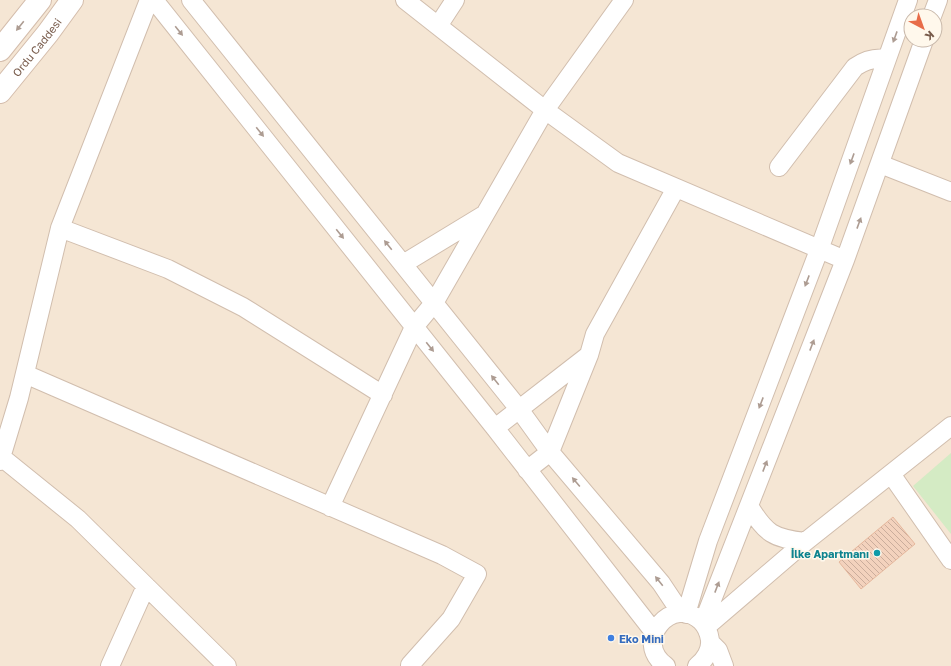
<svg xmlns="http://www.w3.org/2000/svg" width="951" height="666" viewBox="0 0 951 666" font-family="'Golos Text',sans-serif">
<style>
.residential{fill:#f5e6d4;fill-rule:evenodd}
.green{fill:#d4ebc4}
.building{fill:url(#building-back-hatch);stroke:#e6b89d}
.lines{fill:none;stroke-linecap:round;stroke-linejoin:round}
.minor-casing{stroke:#d1beae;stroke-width:20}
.secondary-casing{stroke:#d4bdac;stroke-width:24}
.minor{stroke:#fff;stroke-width:18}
.secondary{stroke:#fff;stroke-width:22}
.oneway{fill:#ad9c92}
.culture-dot{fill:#0f9aa8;stroke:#fff8ec;stroke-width:1.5}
.shop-dot{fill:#3f7fe0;stroke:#fff8ec;stroke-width:1.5}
.labels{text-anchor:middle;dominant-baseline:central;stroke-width:3;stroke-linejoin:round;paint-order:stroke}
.street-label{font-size:11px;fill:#775a4a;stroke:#fff8ec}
.culture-label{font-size:11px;font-weight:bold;fill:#0d838f;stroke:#fff8ec;text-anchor:end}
.shop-label{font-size:11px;font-weight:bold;fill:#366cbe;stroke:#fff8ec;text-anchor:start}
</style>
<defs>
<pattern id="building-back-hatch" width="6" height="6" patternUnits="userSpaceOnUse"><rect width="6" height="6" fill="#f3d2bd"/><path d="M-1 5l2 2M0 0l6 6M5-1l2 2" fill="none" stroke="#caad9c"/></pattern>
</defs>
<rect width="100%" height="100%" fill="#fdf4e6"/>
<path class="residential" d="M0 0H951V666H0ZM911 16H935V40H911Z"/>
<path class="green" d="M951 453V534L913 486Z"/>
<path class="building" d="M893 517 915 544 861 589 839 562Z"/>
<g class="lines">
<defs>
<path id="minor" d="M154 0 495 428 654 632
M191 0 519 409 550 452 661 583 681 613
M405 0 545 110 618 163 845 260
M932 16 938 0
M438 26 455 0
M880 164 951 192
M779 167 855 67C865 60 875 57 887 59
M60 228 168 269 243 307 383 395
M403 264 482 216
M25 374 442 555 477 574 451 619 410 665 411 666
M495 428 589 355
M0 456 78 519 227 666
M0 461 19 398 60 228 149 0
M527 470 550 452 589 355 595 334 676 188
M891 474 951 560
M749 506C766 534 773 538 805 542
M330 507 414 327 434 303 545 110 624 0
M686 614 708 541 819 250 908 0
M703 623 845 260 924 40
M706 627 805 542 951 426
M710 642 718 650 724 666
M110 666 146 586
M666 666C631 641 673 594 701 621 706 626 709 633 710 640 711 650 705 660 697 666"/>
<g id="secondary">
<path d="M0 50 40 0"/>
<path id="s1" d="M0 92 48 33 72 0"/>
</g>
</defs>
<use href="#minor" class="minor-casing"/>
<use href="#secondary" class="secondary-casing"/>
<use href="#minor" class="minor"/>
<use href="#secondary" class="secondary"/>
</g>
<defs><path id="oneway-solid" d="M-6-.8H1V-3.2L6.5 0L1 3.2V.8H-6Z"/></defs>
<g class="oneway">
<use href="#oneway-solid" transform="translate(20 26) rotate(129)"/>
<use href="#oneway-solid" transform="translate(179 31) rotate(51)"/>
<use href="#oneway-solid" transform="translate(895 37) rotate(110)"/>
<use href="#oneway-solid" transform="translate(260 132) rotate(51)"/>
<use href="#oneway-solid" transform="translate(852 159) rotate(110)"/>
<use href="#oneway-solid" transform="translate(859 223) rotate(-70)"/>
<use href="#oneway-solid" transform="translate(340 234) rotate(51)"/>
<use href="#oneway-solid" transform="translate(388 245) rotate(-129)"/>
<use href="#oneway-solid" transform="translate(807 281) rotate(111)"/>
<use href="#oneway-solid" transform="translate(812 345) rotate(-69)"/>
<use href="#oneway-solid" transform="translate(430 347) rotate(51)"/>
<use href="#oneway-solid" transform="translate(495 380) rotate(-129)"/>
<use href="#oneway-solid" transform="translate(761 403) rotate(111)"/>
<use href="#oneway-solid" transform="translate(765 466) rotate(-69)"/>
<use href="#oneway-solid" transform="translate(576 482) rotate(-130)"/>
<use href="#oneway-solid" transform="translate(659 581) rotate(-129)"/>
<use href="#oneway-solid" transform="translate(717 587) rotate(-69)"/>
</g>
<circle class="culture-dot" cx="877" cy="553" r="4"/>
<circle class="shop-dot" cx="611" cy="638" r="4"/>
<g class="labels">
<g class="street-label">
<text stroke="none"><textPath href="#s1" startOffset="58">Ordu Caddesi</textPath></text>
</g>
<g class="culture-label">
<text x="869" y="553">İlke Apartmanı</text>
</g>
<g class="shop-label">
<text x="619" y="638">Eko Mini</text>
</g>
</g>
<g transform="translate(923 28) rotate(139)"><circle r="19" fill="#fff8ec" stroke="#c9b9ab"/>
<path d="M0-3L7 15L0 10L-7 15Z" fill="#e86c49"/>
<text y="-6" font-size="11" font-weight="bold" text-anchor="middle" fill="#775a4a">K</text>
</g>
</svg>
